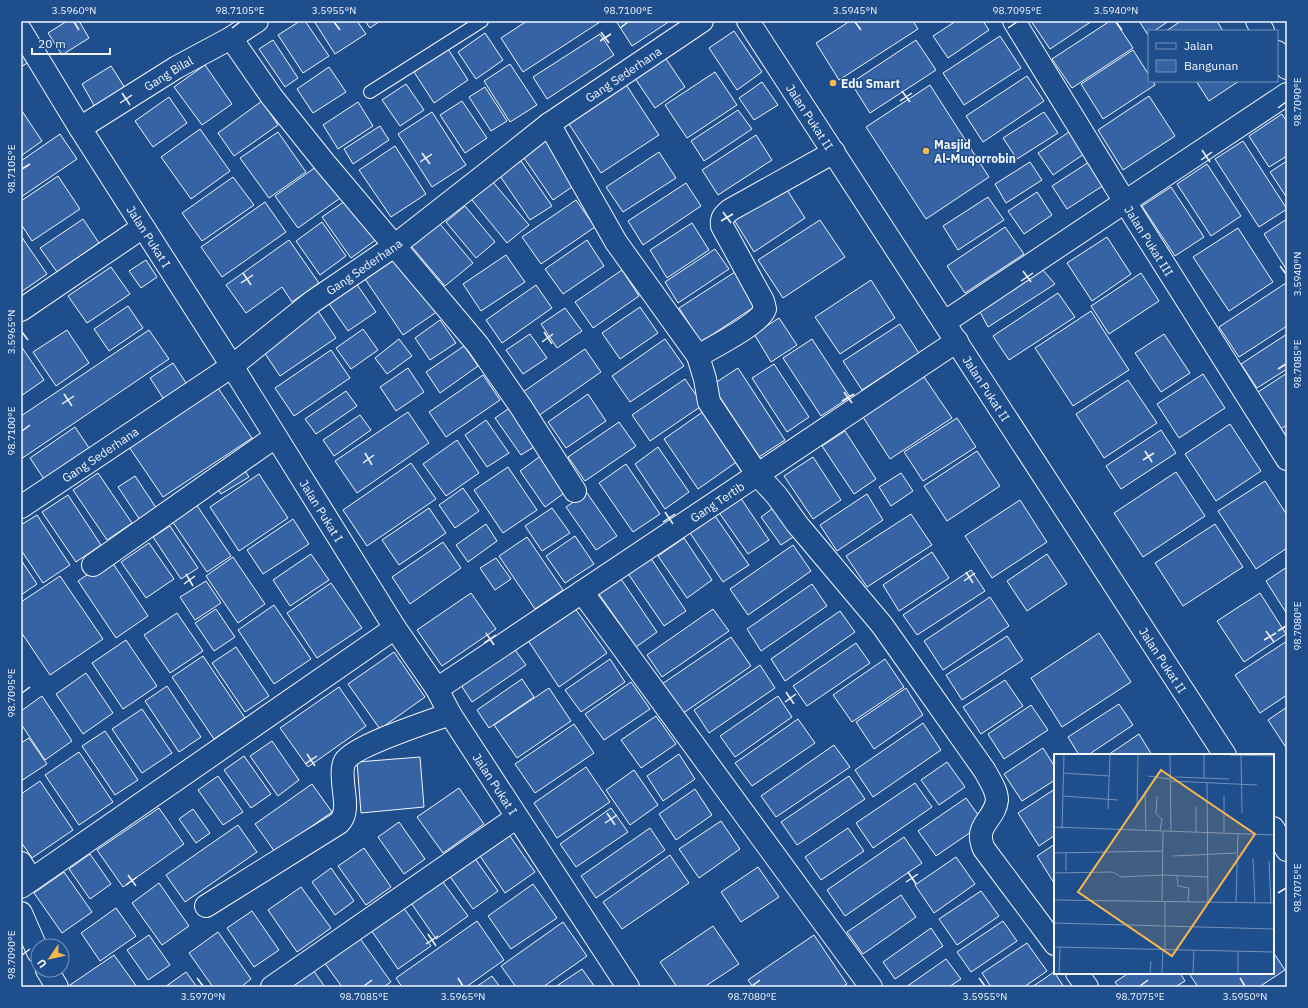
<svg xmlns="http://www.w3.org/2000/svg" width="1308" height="1008" viewBox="0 0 1308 1008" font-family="'IBM Plex Sans',sans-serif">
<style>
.building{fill:#3563a3;stroke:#f2f6ff}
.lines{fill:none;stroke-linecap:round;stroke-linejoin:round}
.lane-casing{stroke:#f2f6ff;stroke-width:14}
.street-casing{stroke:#f2f6ff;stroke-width:24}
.secondary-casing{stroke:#f2f6ff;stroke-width:24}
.lane{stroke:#1f4e8c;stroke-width:12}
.street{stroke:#1f4e8c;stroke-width:22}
.secondary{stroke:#1f4e8c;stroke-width:22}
.ticks{fill:none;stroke:#f2f6ff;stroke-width:1.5}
.poi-dot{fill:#ffb74d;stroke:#1f4e8c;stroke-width:1.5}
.labels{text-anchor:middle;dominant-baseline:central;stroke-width:3;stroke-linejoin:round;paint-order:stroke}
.street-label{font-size:12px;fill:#f2f6ff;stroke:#1f4e8c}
.poi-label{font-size:12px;font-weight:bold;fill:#f2f6ff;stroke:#1f4e8c;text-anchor:start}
.inset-road{fill:none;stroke:#7391ba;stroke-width:1}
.view{fill:#ffb74d;fill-opacity:0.15;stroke:#ffb74d;stroke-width:2}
.inset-edge{fill:none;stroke:#f2f6ff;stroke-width:2}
.neatline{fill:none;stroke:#f2f6ff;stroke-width:1.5}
.ticks-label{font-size:10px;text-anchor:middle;fill:#f2f6ff}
</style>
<rect width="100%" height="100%" fill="#1f4e8c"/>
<path class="building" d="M67 21H79L89 38 62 55 48 33Z
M300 21H305L329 56 303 73 278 35Z
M314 21H357L366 34 335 54Z
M365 21H380L370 28Z
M527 21H600V22L523 72 501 38Z
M616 21H670L632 46Z
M850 21H913L918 29 839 80 816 43Z
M956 21H983L989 30 948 58 933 36Z
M1031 21H1092L1050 49Z
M1110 21H1115L1133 48 1072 88 1052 59Z
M1139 21H1169L1154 31H1149V34L1148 35Z
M1181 21H1217L1223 31H1166Z
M734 31 762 72 737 90 709 48Z
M485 33 503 60 476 79 458 52Z
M600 34 614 55 547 99 533 77Z
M1000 36 1021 68 964 105 943 73Z
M273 40 298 78 285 87 259 49Z
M916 40 936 70 870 113 851 83Z
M21 49 29 62 21 67Z
M448 49 468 80 434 103 414 72Z
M1133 50 1149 75V81H1153L1155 85 1103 119 1081 84Z
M662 53 685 87 655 108 632 74Z
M510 64 537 105 510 122 484 81Z
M205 65 232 104 202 125 174 87Z
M111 66 125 88 95 107 82 84Z
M329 67 346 92 313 113 297 89Z
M715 72 737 105 687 138 665 105Z
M1027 76 1044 101 983 142 966 116Z
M1196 81H1239L1209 101Z
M762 82 778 105 754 120 739 98Z
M625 83 659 135 601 173 567 121Z
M406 84 424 110 400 126 382 100Z
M930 85 989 177 926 219 866 127Z
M485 87 507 121 491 131 469 97Z
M1149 96 1175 136 1123 170 1098 130Z
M169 97 187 123 153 147 135 121Z
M262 101 278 125 234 156 218 133Z
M462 101 487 138 465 153 440 115Z
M358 102 373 126 338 149 323 125Z
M738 110 752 129 704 161 691 141Z
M22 111 42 141 21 156V112Z
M432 112 466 165 432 187 398 134Z
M1044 112 1058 133 1017 159 1003 138Z
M1282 114 1287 122V156L1269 167 1249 136Z
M380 126 389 140 353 164 344 149Z
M200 129 230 171 191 199 161 157Z
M278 132 306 172 269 198 240 158Z
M1069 132 1084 154 1053 175 1038 153Z
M60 134 77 159 21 197V161Z
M756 135 772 160 718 195 702 170Z
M547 138 578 183 553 200 522 155Z
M1243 141 1287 209 1259 227 1215 159Z
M395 146 426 194 391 217 359 170Z
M659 152 676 178 623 212 606 187Z
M519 158 552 206 530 220 498 173Z
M1287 161V198L1270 172Z
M1030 162 1042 180 1006 203 995 184Z
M1089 162 1104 185 1067 209 1052 186Z
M320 164 343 196 298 228 275 196Z
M1207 164 1241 216 1211 236 1177 184Z
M58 176 80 209 32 241 21 224V201Z
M488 176 529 225 507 243 467 194Z
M233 177 254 205 202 241 182 213Z
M782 182 805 218 754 252 731 215Z
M686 183 701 206 643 245 628 221Z
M1171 187 1204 237 1175 256 1142 206Z
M1037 192 1052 215 1024 234 1008 211Z
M988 197 1004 220 958 250 943 226Z
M348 199 377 239 351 258 322 217Z
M576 200 595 227 541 264 522 237Z
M265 202 286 232 222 277 201 247Z
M465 206 495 242 476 258 446 222Z
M434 217 473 263 445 286 406 240Z
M83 219 99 243 57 272 40 248Z
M1287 219V268L1286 269 1264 234Z
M820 220 845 257 783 298 758 260Z
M322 222 346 256 320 275 296 241Z
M692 223 709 250 667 278 650 250Z
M1005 227 1024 254 965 293 947 266Z
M1238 228 1273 282 1229 311 1193 257Z
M21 236 47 274 21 292Z
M1107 237 1131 274 1092 301 1067 263Z
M289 240 319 283 292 302 282 287 246 313 226 285Z
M587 240 604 266 563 294 545 269Z
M715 249 729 269 678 303 665 282Z
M396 250 438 311 403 335 361 273Z
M506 255 525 282 481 311 463 284Z
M146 260 157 277 141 288 129 271Z
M111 267 130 294 87 323 68 296Z
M1042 269 1055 284 988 327 979 310Z
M622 270 639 296 593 328 575 302Z
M735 272 757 305 701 342 679 308Z
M1141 273 1159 301 1109 334 1091 306Z
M351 276 376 312 348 331 323 295Z
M871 280 895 318 840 354 815 317Z
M1286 283 1287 286V326L1239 357 1219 327Z
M536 285 552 308 502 343 486 320Z
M1058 293 1075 317 1009 360 993 336Z
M128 306 143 328 109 351 94 329Z
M640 307 658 333 620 359 602 333Z
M316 308 336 338 280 376 260 346Z
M565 308 582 331 557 348 541 324Z
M1091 311 1129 370 1073 406 1035 348Z
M779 318 797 345 771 362 754 334Z
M440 320 456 343 430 360 415 338Z
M900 324 919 353 862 390 843 361Z
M363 329 378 350 351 369 336 348Z
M67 330 89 363 56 386 33 352Z
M149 330 169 359 21 459V416Z
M530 334 547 358 523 374 506 350Z
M1164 334 1190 373 1161 392 1135 353Z
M1287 334V369L1257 388 1241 364Z
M399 339 412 356 387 374 375 358Z
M665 339 684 366 630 402 612 376Z
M812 339 850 397 821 416 783 358Z
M21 346 44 380 21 396Z
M464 346 478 366 440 393 426 372Z
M585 349 601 372 538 416 523 392Z
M331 350 350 378 294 416 275 388Z
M173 363 190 389 167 404 150 378Z
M774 364 809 417 787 432 752 378Z
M408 368 424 392 396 411 380 387Z
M738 368 785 440 759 457 712 385Z
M1287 373V425L1279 430 1255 394Z
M922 374 952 418 890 459 861 414Z
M1203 374 1225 408 1179 438 1157 404Z
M483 375 500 400 446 437 429 412Z
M685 379 703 405 650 441 632 415Z
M1128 380 1157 423 1104 458 1076 414Z
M218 388 252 438 163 497 129 447Z
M346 391 357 406 316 434 305 419Z
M588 394 606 421 566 448 548 422Z
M511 407 537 445 521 455 495 418Z
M704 411 738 461 698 489 664 439Z
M408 412 429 443 357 493 335 461Z
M360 415 371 430 334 456 323 440Z
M957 418 976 447 923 481 904 452Z
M486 420 509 453 487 467 465 435Z
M619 422 636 446 585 481 568 457Z
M1230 424 1261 471 1216 501 1185 454Z
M75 427 91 451 46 482 30 458Z
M1161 430 1176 453 1121 489 1106 466Z
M845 431 876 479 854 494 822 446Z
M457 440 479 473 446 496 423 464Z
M658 447 689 492 665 509 635 464Z
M977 451 1000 486 947 521 924 486Z
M542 455 567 491 545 507 520 471Z
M813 457 841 500 813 519 784 476Z
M240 463 249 477 221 494 213 481Z
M411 463 436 499 367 546 343 510Z
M626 464 660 514 633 532 599 483Z
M508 467 537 510 503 533 474 490Z
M1176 472 1205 516 1143 557 1114 513Z
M98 473 132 523 107 540 73 490Z
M901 473 913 491 891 506 879 487Z
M259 474 288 518 239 551 210 507Z
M135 476 157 509 140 520 118 487Z
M1265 481 1287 515V548L1256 569 1218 511Z
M463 488 479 511 455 528 439 505Z
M587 493 617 536 596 550 566 507Z
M867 494 883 520 837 551 820 525Z
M68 495 101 545 76 562 42 512Z
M740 497 769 540 748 554 718 511Z
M1020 500 1047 542 992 578 965 536Z
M194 501 231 556 207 572 170 518Z
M776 506 796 535 781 545 761 517Z
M429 508 446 533 399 565 382 540Z
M552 508 570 533 542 551 525 526Z
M713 513 749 565 723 582 688 530Z
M911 514 932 545 867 587 846 556Z
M37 515 70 565 43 583 21 550V525Z
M293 519 309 544 263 574 247 550Z
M486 524 497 541 468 562 456 545Z
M1215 524 1243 567 1183 606 1155 563Z
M170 526 198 568 181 579 153 537Z
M575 536 594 564 565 583 546 556Z
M527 537 563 590 535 609 499 556Z
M684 538 712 580 687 598 658 556Z
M443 542 461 568 410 604 392 577Z
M149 543 174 579 146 598 121 562Z
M793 545 811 571 748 615 730 589Z
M932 552 949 578 899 611 883 585Z
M311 554 329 580 290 606 273 580Z
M1047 554 1067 584 1027 611 1007 581Z
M233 557 265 604 238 623 206 576Z
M650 557 686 611 664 626 627 572Z
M496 558 511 579 495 590 480 568Z
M110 559 148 616 116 638 78 581Z
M21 560 37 584 21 595Z
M1287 567V614L1266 581Z
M971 570 985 591 917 635 903 615Z
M60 576 103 639 50 675 21 632V602Z
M621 579 657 632 636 647 599 594Z
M206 581 221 603 195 620 180 597Z
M331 583 362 628 317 658 287 613Z
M812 584 827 606 761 651 747 629Z
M471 593 496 629 442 666 417 630Z
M1260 593 1286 634 1244 662 1217 621Z
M990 597 1009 626 943 670 924 641Z
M274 605 311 659 274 684 238 630Z
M574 607 607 653 559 687 527 639Z
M216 609 235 637 214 651 195 623Z
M713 609 729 631 662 677 647 655Z
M840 611 855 632 785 681 771 659Z
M177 613 203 651 170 673 144 635Z
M1099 633 1131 682 1062 727 1031 678Z
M1007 636 1023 660 962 700 946 675Z
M731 637 751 666 682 714 662 684Z
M126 640 157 686 123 709 92 663Z
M1287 641V695L1260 713 1235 675Z
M510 643 526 665 472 702 457 679Z
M856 643 870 663 807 706 793 686Z
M236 647 269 696 245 712 212 663Z
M394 652 425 697 380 729 348 684Z
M203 656 245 718 214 739 172 677Z
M610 659 625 682 581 712 565 690Z
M885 659 904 687 852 722 833 695Z
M760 665 775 688 709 733 694 710Z
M86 673 113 713 83 734 56 694Z
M522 679 534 697 489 728 477 710Z
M1005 680 1023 706 981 734 963 707Z
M631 682 650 709 604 740 585 714Z
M167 686 201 737 179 752 145 701Z
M339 687 366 726 308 767 280 728Z
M549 688 571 721 517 758 494 725Z
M906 688 923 715 874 749 856 722Z
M42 696 72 741 45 760 21 724V711Z
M778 696 792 717 735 757 720 736Z
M1119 704 1133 725 1088 755H1079L1068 737Z
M1031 705 1048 730 1004 759 988 734Z
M1287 707V749L1268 720Z
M142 709 172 753 142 773 112 729Z
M656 716 676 744 641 768 621 740Z
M798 719 815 743 752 786 735 763Z
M923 723 941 750 873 797 855 770Z
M574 724 594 753 535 793 515 764Z
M105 731 138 780 115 795 82 746Z
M1139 734 1152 755H1108Z
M29 738 47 764 21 781V743Z
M272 741 299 780 278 796 250 756Z
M834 745 850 767 776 817 761 796Z
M1043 748 1055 767V780L1022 801 1004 774Z
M79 752 113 802 79 825 45 775Z
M679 754 695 779 663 801 647 776Z
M244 756 271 794 251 808 224 770Z
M420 757 424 807 361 813 357 762Z
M947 762 965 787 939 805 921 780Z
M586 767 610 802 557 838 534 803Z
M634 770 658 805 630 825 606 790Z
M218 776 243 812 223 825 198 790Z
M849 776 865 799 797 845 781 822Z
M40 781 73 830 32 858 21 842V794Z
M915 783 932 807 873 848 856 823Z
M312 784 332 812 275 852 255 824Z
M459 788 484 824 443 853 417 817Z
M695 789 712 815 676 840 659 814Z
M1055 789V835L1039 846 1018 813Z
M966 798 984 823 936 856 918 831Z
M159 808 184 844 123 887 97 850Z
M611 808 628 832 576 867 560 844Z
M193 809 210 833 196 843 179 819Z
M721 821 740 849 699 878 679 849Z
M399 822 425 859 404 874 378 837Z
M238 825 257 852 185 902 166 875Z
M650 828 665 850 596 898 581 876Z
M848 828 864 851 821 880 805 857Z
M505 829 535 872 505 893 476 850Z
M904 837 922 863 845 916 827 890Z
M1055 844V882L1054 883 1037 856Z
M364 848 391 887 366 905 338 866Z
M471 853 498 891 473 909 446 871Z
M90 854 111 884 90 899 69 869Z
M670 855 689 883 622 929 603 902Z
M956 857 975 884 934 913 915 885Z
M758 867 779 897 741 922 721 892Z
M331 868 354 901 335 915 312 882Z
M64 872 92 912 62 933 34 893Z
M440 878 468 916 436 939 409 900Z
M159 883 189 926 162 945 132 903Z
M533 884 557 918 511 949 488 916Z
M301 887 331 928 297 952 268 910Z
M981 891 999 916 957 945 939 919Z
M901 895 916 917 863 954 847 932Z
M403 907 431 946 398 969 371 930Z
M116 908 136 936 100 961 81 933Z
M252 911 279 950 254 967 227 928Z
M477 921 504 960 466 987H402L396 978Z
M1003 921 1017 941 971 972 957 952Z
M563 922 587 956 543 987H516L501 966Z
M713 926 739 964 704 987H677L660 962Z
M931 928 943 946 895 979 883 962Z
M218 932 251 979 241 987H213L189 953Z
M149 935 170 965 148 980 127 950Z
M814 935 847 984 842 987H753L748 980Z
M359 937 391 982 383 987H342L324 962Z
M1027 943 1047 971 1024 987H991L982 973Z
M1273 952 1285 970 1259 987H1198L1190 975 1194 973H1273Z
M114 955 137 987H72L70 985Z
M946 959 961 979 949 987H906Z
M311 967 325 987H284Z
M582 969 595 987H555Z
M186 972 197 987H165Z
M1054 972 1064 987H1032Z
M1129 973H1180L1185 981 1175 987H1119L1115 982Z
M492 976 500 987H476Z"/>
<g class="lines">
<defs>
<path id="lane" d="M370 92 482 21"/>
<g id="street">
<path id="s1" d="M1014 21 1125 202 1287 459"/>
<path d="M1257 21 1263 31"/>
<path id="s2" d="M21 31 80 128 232 366 395 628 437 689 450 714 628 987"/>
<path d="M231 38 272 97 324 162 478 345 521 407 575 491"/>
<path d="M1277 52 1287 68"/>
<path d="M549 124 616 242 698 356 705 379 709 402 757 474 777 496 797 524 882 625 985 771C989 779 997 790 997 800 995 820 973 825 984 849L1055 944"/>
<path id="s3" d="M80 128 177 67 231 38 257 21"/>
<path d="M21 310 143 227"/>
<path d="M945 322C1058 246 1173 170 1287 94"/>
<path d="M698 356C713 347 760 324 765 309L763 301 722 226C721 218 724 215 730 210L834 152"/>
<path id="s4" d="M21 507 232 366 312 302 394 246 486 174 549 124 702 21"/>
<path d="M93 565 275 437"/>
<path d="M582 592 871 987"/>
<path id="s5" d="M437 689 957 341"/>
<path d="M21 863 31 879"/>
<path d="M21 887 395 628"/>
<path d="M206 906 339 823C349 813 344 796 343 782 343 775 341 768 345 761 354 746 430 721 450 714"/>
<path d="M21 913 38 952"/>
<path d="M47 970 57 987"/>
<path d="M1077 973 1087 987"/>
<path d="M272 987 517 817"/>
</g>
<g id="secondary">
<path id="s6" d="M748 21 1225 755"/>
<path d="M1273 828 1287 850"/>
</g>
</defs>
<use href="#lane" class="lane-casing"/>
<use href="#street" class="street-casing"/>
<use href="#secondary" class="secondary-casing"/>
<use href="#lane" class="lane"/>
<use href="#street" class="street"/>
<use href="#secondary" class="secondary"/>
</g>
<path class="ticks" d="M74 22 79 30M334 22 340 30M855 22 861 30M1116 22 1122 30M232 28 240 22M620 28 628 22M1008 28 1017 22M601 32 609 43M600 41 611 34M902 91 910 102M122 93 130 105M900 101 912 93M120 103 132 95M1278 108 1286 102M1202 150 1210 162M422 153 430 164M1201 160 1212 152M420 162 432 154M22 169 30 164M723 212 731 223M721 221 733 214M1280 266 1286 274M1023 271 1031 282M243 273 251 285M1021 281 1033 273M241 283 253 275M22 332 28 340M544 332 552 344M542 342 553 334M1278 369 1286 364M844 392 852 403M64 394 72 406M842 401 854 394M62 404 74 396M22 431 30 425M1145 451 1152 462M365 453 372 465M1143 460 1154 453M363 463 374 455M665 512 673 524M663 522 675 514M966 572 973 583M186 574 193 586M964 581 975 573M184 584 195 576M1266 631 1274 642M1278 631 1286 626M486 633 494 645M1264 640 1276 633M484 643 496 635M786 692 794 704M22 693 30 687M785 702 796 694M307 754 315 766M305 764 317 756M607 813 615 825M605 823 617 815M908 872 916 884M128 875 136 886M906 882 918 874M126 885 137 877M1278 893 1286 888M428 934 436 946M426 944 438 936M22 955 30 949M197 978 203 986M458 978 463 986M979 978 985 986M1240 978 1245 986M364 986 372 980M752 986 760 980M1140 986 1148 980"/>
<g class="poi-dot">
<circle cx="833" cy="83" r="4"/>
<circle cx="926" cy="151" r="4"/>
</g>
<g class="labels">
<g class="street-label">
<text stroke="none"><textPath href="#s3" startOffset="104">Gang Bilal</textPath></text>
<text stroke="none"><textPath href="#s4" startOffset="742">Gang Sederhana</textPath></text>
<text stroke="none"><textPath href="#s6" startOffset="114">Jalan Pukat II</textPath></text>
<text stroke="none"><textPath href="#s2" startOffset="242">Jalan Pukat I</textPath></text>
<text stroke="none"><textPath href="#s1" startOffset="258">Jalan Pukat III</textPath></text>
<text stroke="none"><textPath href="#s4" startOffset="419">Gang Sederhana</textPath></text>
<text stroke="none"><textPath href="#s6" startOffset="438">Jalan Pukat II</textPath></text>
<text stroke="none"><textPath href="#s4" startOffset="95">Gang Sederhana</textPath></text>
<text stroke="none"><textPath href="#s5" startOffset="337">Gang Tertib</textPath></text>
<text stroke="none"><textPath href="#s2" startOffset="566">Jalan Pukat I</textPath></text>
<text stroke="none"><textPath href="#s6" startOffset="762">Jalan Pukat II</textPath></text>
<text stroke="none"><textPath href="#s2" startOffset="890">Jalan Pukat I</textPath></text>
</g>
<g class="poi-label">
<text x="841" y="83">Edu Smart</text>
<text x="934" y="144">Masjid<tspan x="934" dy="14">Al-Muqorrobin</tspan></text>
</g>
</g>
<g transform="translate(1054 754)">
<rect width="220" height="220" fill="#1f4e8c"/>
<path class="inset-road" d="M116 1 117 77M176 1 220 2M187 1 188 59M9 19 55 22M94 22 116 25M121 23 175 25M150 24V1M117 27 203 31M153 29 154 148M91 37 92 77M9 42 64 46M103 42 102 60 108 65 106 77M170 42V79M83 52 84 1M142 53V78M54 55 56 1M0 73 220 81M8 75 10 1M0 99 109 97M119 102 182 99M199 104 201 149M215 107 217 149M12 117V99M0 119 59 118 67 123 109 121 154 123M123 122 124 132 135 134 134 148M0 146 220 149M108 148 109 77M182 149 184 79M0 169 220 175M0 193 220 198M111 196V148M5 219 6 193M96 219 97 207M108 219 109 195M139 219 140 196M184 219V197"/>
<path class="view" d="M107 16 201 80 118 202 24 138Z"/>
<rect width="220" height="220" class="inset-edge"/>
</g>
<rect width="1308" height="1008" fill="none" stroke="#1f4e8c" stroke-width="44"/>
<rect x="1148" y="30" width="130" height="52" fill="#1f4e8c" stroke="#7391ba"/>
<rect x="1156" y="43" width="20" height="6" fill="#1f4e8c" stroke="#7391ba"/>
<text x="1184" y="50" font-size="12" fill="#f2f6ff">Jalan</text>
<rect x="1156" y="60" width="20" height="12" fill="#3563a3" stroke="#7391ba"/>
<text x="1184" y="70" font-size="12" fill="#f2f6ff">Bangunan</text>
<g transform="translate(50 958) rotate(236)"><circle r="19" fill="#1f4e8c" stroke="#7391ba"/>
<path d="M0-3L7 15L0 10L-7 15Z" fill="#ffb74d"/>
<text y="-6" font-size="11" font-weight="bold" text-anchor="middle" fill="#f2f6ff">U</text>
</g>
<path d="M32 48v6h78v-6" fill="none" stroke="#f2f6ff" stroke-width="2"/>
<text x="38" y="48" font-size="12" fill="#f2f6ff" stroke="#1f4e8c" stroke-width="3" paint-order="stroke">20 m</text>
<rect x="22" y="22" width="1264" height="964" class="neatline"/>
<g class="ticks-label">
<text x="74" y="14">3.5960°N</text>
<text x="240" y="14">98.7105°E</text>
<text x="334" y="14">3.5955°N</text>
<text x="628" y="14">98.7100°E</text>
<text x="855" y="14">3.5945°N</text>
<text x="1017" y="14">98.7095°E</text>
<text x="1116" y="14">3.5940°N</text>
<text transform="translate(1297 102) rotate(-90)" y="4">98.7090°E</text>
<text transform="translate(11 169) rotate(-90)" y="4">98.7105°E</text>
<text transform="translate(1297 274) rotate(-90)" y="4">3.5940°N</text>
<text transform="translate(11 332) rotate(-90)" y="4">3.5965°N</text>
<text transform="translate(1297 364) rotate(-90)" y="4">98.7085°E</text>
<text transform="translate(11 431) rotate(-90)" y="4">98.7100°E</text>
<text transform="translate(1297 626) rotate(-90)" y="4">98.7080°E</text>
<text transform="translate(11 693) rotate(-90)" y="4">98.7095°E</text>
<text transform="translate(1297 888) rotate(-90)" y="4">98.7075°E</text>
<text transform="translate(11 955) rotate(-90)" y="4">98.7090°E</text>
<text x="203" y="1000">3.5970°N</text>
<text x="364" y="1000">98.7085°E</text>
<text x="463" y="1000">3.5965°N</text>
<text x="752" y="1000">98.7080°E</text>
<text x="985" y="1000">3.5955°N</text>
<text x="1140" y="1000">98.7075°E</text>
<text x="1245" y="1000">3.5950°N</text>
</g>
</svg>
